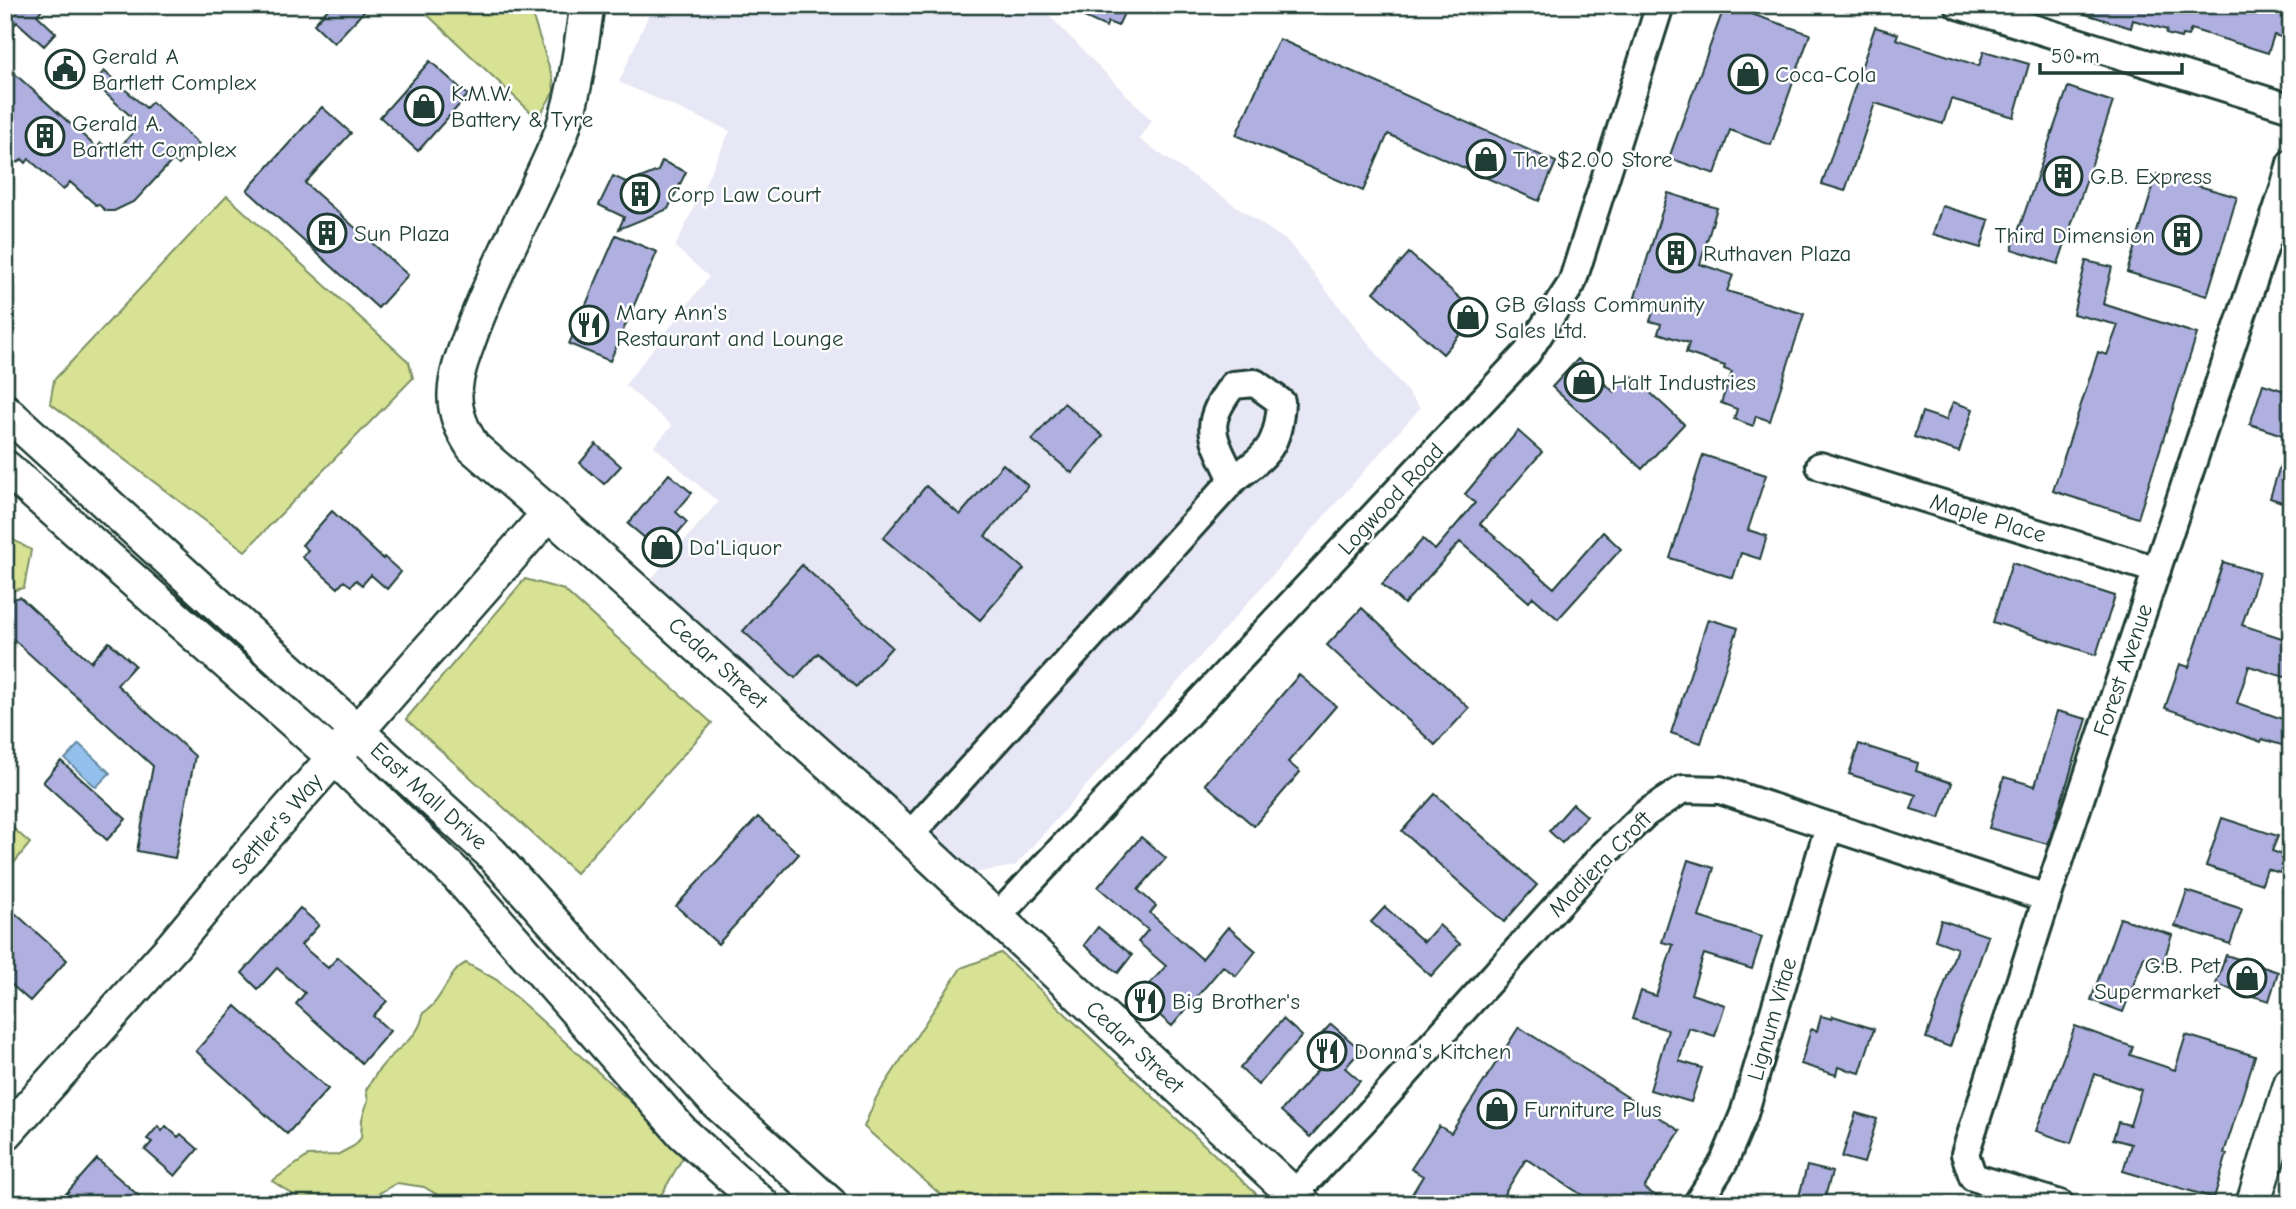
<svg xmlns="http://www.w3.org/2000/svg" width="2296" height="1209" viewBox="0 0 2296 1209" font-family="'Comic Neue',sans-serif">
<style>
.built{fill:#e7e7f6}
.green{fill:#d7e295;stroke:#7b9064;stroke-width:2}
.water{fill:#94c0ed;stroke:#658ca3;stroke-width:2}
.building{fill:#afafe0;stroke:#1f3d34;stroke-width:2}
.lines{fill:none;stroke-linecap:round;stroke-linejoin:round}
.minor-casing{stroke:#1f3d34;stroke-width:32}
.major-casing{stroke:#1f3d34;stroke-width:38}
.minor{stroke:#fff;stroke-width:26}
.major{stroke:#fff;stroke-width:33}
.labels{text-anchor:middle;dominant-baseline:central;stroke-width:5;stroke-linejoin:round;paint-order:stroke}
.poi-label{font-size:23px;fill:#1f3d34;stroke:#fff;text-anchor:start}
.street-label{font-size:23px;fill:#1f3d34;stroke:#fff}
</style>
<rect width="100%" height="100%" fill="#fff"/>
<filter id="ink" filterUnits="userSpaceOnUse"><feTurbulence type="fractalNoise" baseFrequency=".0143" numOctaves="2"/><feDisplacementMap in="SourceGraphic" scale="14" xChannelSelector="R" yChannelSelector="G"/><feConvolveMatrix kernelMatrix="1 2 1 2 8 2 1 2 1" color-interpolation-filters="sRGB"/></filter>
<g filter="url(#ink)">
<path class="built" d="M653 5H1039L1152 121 1139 139 1288 242 1420 408 1015 866 974 873 645 586 718 502 654 446 672 426 625 385 709 277 675 247 730 131 619 82Z"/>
<path class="green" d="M417 5H529L553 79 554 91 538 119Z
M227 196 409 362 413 378 245 551 50 403 54 380Z
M5 535 31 550 24 588 5 592Z
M525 579 564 590 712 723 576 873 406 719Z
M5 821 30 843 5 874Z
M1001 953 1267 1204H951L864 1127 876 1098 961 968Z
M466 963 497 980 686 1152 656 1204H453L424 1187 397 1183 360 1204H293L297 1197 272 1181 308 1156 337 1155 354 1146 361 1138 362 1119 368 1100 366 1090C371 1082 376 1073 382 1066 396 1048 421 1037 423 1013 444 1000 447 972 466 963Z"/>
<path class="water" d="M79 744 110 773 96 787 65 759Z"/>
<path class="building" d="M5 5H46L37 15 56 33 44 46 17 22 5 35Z
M332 5H370L334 43 314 24Z
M1058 5H1110L1125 11 1118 26 1108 22 1106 27Z
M1725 5 1810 34 1771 145 1730 130 1715 174 1669 158Z
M2070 5H2291V40L2274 35 2268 53 2191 29 2188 36 2182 35 2181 38 2166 34 2167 30 2133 20 2131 28 2069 9Z
M1875 27 1898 34 1896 39 1979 66 1984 51 2029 64 2014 117 1951 99 1943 124 1875 103 1845 191 1822 184Z
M1279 39 1556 162 1539 201 1388 134 1363 191 1236 135Z
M430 61 468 95 418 151 380 117Z
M5 65 97 148 101 143 114 154 137 128 132 123 135 120 94 83 104 71 146 108 152 102 199 144 179 165 173 160 135 201 114 211H106L98 204 96 205 70 182 63 190 29 159 26 163 22 159 18 163 5 152Z
M2068 87 2113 102 2058 264 2012 249Z
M322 107 351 133 305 183 408 275 378 308 247 190Z
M662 161 686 172 668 209 619 229 624 217 599 205 613 176 628 183 658 171Z
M2157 174 2237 197 2207 296 2127 272Z
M1668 193 1717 208 1700 264 1733 275 1727 291 1804 314 1770 421 1756 416 1753 426 1734 419 1737 409 1721 403 1732 372 1724 369 1725 366 1686 353 1689 343 1658 333 1661 324 1650 321 1656 304 1635 297Z
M1942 206 1989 220 1981 248 1933 234Z
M616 235 657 252 610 361 569 344Z
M1409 253 1478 314 1443 354 1374 292Z
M2086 261 2112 267 2103 304 2197 334 2138 518 2053 491 2098 352 2107 355 2118 325 2073 314Z
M1578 359 1614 392 1630 374 1684 424 1642 469 1552 387Z
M2263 384 2291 393V438L2250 424Z
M1953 402 1973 409 1959 452 1914 437 1922 412 1946 420Z
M1064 403 1103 436 1072 473 1032 440Z
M1518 431 1542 452 1480 524 1554 588 1603 532 1621 549 1558 619 1533 597 1529 602 1460 542 1404 604 1382 584 1423 539 1435 550 1475 503 1465 494Z
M2287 443H2291V505L2270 498Z
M596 444 621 466 604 484 580 463Z
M1703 455 1766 475 1748 530 1767 536 1760 559 1741 553 1733 578 1670 558Z
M1003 464 1028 486 985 536 1024 569 980 620 883 538 926 486 960 515Z
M669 474 692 493 676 512 687 522 662 552 628 524Z
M332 511 383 559 384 557 401 572 387 589 371 575 362 585 356 580 351 586 344 581 338 588 302 557 308 550 302 545Z
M2223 562 2259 573 2242 625 2291 641V679L2249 666 2237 703 2291 722V748L2262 739 2261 742 2165 708 2180 664 2189 667Z
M2012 563 2115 596 2096 655 1993 622Z
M802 565 892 647 856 687 818 653 795 678 743 631Z
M20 597 91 662 109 642 135 665 117 685 195 756 175 858 137 851 153 766 13 639 5 641V601Z
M1362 608 1469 708 1435 745 1327 645Z
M1708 619 1738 628 1701 743 1671 733Z
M1299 675 1336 706 1288 762 1300 772 1254 826 1205 784Z
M2057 711 2087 719 2048 844 1989 828 2004 777 2035 786Z
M1859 744 1918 763 1916 771 1952 783 1940 818 1911 809 1916 795 1849 774Z
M61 761 126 819 107 840 43 782Z
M1435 794 1537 885 1504 922 1402 831Z
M1573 804 1587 816 1562 843 1549 831Z
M758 817 799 854 718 944 676 906Z
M2222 818 2278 836 2272 851 2286 856 2280 873 2267 869 2262 884 2206 866Z
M1141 837 1166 858 1138 890 1156 906 1150 913 1202 959 1228 927 1256 951 1236 976 1223 966 1172 1026 1138 997 1166 966 1138 942 1148 930 1098 887Z
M1688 860 1714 868 1699 917 1762 937 1752 969 1704 954 1691 994 1725 1005 1715 1036 1689 1028 1679 1061 1702 1068 1691 1102 1650 1090 1668 1030 1632 1019 1641 991 1656 996 1673 945 1662 942Z
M2187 891 2242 909 2230 944 2175 926Z
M5 904 67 960 30 1001 5 979Z
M1385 907 1424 942 1439 925 1460 944 1431 976 1371 922Z
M300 908 319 925 301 945 328 968 338 957 387 1001 373 1016 390 1031 362 1063 296 1004 305 993 277 968 258 989 242 973Z
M2120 918 2172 935 2163 963 2144 957 2123 1012 2091 1000Z
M1941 920 1988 936 1950 1047 1926 1038 1957 948 1935 940Z
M1098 927 1132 955 1118 973 1084 945Z
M2226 955 2278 972 2269 1001 2216 984Z
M236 1006 328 1089 287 1134 196 1051Z
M1821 1016 1832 1019 1833 1016 1874 1029 1860 1073 1838 1067 1836 1075 1801 1064 1811 1029 1817 1031Z
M1283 1019 1302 1036 1258 1085 1240 1068Z
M1331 1024 1361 1050 1345 1068 1360 1081 1310 1137 1281 1111 1324 1063 1308 1049Z
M2075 1026 2133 1047 2130 1055 2175 1070 2186 1035 2255 1056 2224 1153 2227 1154 2214 1198 2123 1171 2131 1144 2113 1139 2118 1122 2130 1125 2141 1090 2095 1074 2071 1143 2036 1131Z
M1519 1027 1680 1131 1644 1188 1668 1204H1596L1526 1159 1498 1204H1417L1409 1199 1423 1176 1411 1169 1439 1126 1451 1133Z
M1856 1113 1877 1119 1864 1163 1842 1157Z
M158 1126 162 1131 166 1126 178 1137 181 1134 198 1149 175 1176 145 1150 152 1142 147 1139Z
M97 1159 148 1204H75L65 1195Z
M1807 1166 1832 1172 1823 1204H1797Z"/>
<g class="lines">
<defs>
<path id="minor" d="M1958 5 2291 108
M1820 466 2157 570
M909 836 1233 480C1268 454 1278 447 1281 402L1255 383 1233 385C1200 427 1214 437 1233 480
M997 917 1527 353 1572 283 1660 5
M1293 1195 1363 1121 1602 856 1645 814 1683 789 1720 790 2047 898
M1697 1204 1724 1162 1744 1114 1829 826
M2060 1204 1973 1177 1965 1154 2047 898 2284 189 2291 163"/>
<path id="major" d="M587 5C580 53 575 101 556 146 529 208 496 267 472 331 465 351 456 371 455 393 454 413 462 430 473 447L549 513 881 810 1304 1204
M5 411 491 853 714 1100 830 1204
M5 467 335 758 457 875 683 1133 762 1204
M5 1134 173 946 251 852 549 513
M2253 1204 2291 1083"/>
</defs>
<use href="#minor" class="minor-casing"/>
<use href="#major" class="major-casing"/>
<use href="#minor" class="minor"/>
<use href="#major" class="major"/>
</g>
</g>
<defs>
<symbol id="civic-ring" viewBox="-11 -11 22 22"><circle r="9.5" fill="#fff" stroke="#1f3d34" stroke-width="1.5"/><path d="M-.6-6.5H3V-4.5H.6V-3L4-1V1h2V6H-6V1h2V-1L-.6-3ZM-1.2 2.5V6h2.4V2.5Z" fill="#1f3d34"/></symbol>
<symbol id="shop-ring" viewBox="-11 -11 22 22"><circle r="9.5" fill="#fff" stroke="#1f3d34" stroke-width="1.5"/><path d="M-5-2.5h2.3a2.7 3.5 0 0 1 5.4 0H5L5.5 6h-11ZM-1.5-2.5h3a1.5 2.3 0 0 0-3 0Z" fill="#1f3d34"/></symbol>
<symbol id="building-ring" viewBox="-11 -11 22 22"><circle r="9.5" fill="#fff" stroke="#1f3d34" stroke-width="1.5"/><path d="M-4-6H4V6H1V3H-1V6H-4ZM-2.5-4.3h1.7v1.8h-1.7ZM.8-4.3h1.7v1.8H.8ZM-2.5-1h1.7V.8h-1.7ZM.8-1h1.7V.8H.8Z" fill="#1f3d34"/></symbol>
<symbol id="restaurant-ring" viewBox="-11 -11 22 22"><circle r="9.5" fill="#fff" stroke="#1f3d34" stroke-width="1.5"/><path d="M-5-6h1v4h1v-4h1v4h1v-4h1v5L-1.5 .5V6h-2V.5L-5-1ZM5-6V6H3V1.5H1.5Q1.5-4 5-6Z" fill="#1f3d34"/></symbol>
</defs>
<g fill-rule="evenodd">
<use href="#civic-ring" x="43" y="47" width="44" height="44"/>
<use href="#shop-ring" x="1726" y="52" width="44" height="44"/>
<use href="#shop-ring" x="402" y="84" width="44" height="44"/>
<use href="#building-ring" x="23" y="114" width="44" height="44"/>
<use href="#shop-ring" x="1464" y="137" width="44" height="44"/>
<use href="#building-ring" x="2041" y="154" width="44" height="44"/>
<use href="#building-ring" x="618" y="172" width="44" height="44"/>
<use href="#building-ring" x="305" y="211" width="44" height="44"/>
<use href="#building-ring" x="2160" y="213" width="44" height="44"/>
<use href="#building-ring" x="1654" y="231" width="44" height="44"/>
<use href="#shop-ring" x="1446" y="295" width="44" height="44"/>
<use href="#restaurant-ring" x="567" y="303" width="44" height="44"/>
<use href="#shop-ring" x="1562" y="360" width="44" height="44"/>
<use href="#shop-ring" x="640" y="525" width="44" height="44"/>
<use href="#shop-ring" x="2225" y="956" width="44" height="44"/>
<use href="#restaurant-ring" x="1123" y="979" width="44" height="44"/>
<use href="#restaurant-ring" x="1305" y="1029" width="44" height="44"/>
<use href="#shop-ring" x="1475" y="1087" width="44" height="44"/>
</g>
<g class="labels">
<g class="poi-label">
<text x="92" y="56">Gerald A<tspan x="92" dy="26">Bartlett Complex</tspan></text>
<text x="1775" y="74">Coca-Cola</text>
<text x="451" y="93">K.M.W.<tspan x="451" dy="26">Battery &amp; Tyre</tspan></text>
<text x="72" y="123">Gerald A.<tspan x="72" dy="26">Bartlett Complex</tspan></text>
<text x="1513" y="159">The $2.00 Store</text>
<text x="2090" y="176">G.B. Express</text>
<text x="667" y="194">Corp Law Court</text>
<text x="354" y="233">Sun Plaza</text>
<text x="2155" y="235" text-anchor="end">Third Dimension</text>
<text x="1703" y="253">Ruthaven Plaza</text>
<text x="1495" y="304">GB Glass Community<tspan x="1495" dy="26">Sales Ltd.</tspan></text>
<text x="616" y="312">Mary Ann's<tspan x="616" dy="26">Restaurant and Lounge</tspan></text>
<text x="1611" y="382">Halt Industries</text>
<text x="689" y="547">Da'Liquor</text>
<text x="2220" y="965" text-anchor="end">G.B. Pet<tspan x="2220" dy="26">Supermarket</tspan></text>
<text x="1172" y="1001">Big Brother's</text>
<text x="1354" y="1051">Donna's Kitchen</text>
<text x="1524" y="1109">Furniture Plus</text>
</g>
<g class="street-label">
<text transform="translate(1391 499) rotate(-47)">Logwood Road</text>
<text transform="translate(1988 518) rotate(17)">Maple Place</text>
<text transform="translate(718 663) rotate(42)">Cedar Street</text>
<text transform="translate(2123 670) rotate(-71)">Forest Avenue</text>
<text transform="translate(429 796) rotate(42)">East Mall Drive</text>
<text transform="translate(277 824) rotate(-49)">Settler's Way</text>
<text transform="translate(1600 864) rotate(-46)">Madiera Croft</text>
<text transform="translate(1772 1019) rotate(-74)">Lignum Vitae</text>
<text transform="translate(1135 1047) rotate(43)">Cedar Street</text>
</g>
</g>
<rect width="2296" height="1209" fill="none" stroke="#fff" stroke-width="28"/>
<rect x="14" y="14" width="2268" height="1181" fill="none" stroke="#1f3d34" stroke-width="2.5" filter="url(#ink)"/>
<path d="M2040 63v10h142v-10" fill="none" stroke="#1f3d34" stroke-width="3.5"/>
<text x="2051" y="63" font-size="21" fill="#1f3d34" stroke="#ffffff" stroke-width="5" paint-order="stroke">50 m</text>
</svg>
